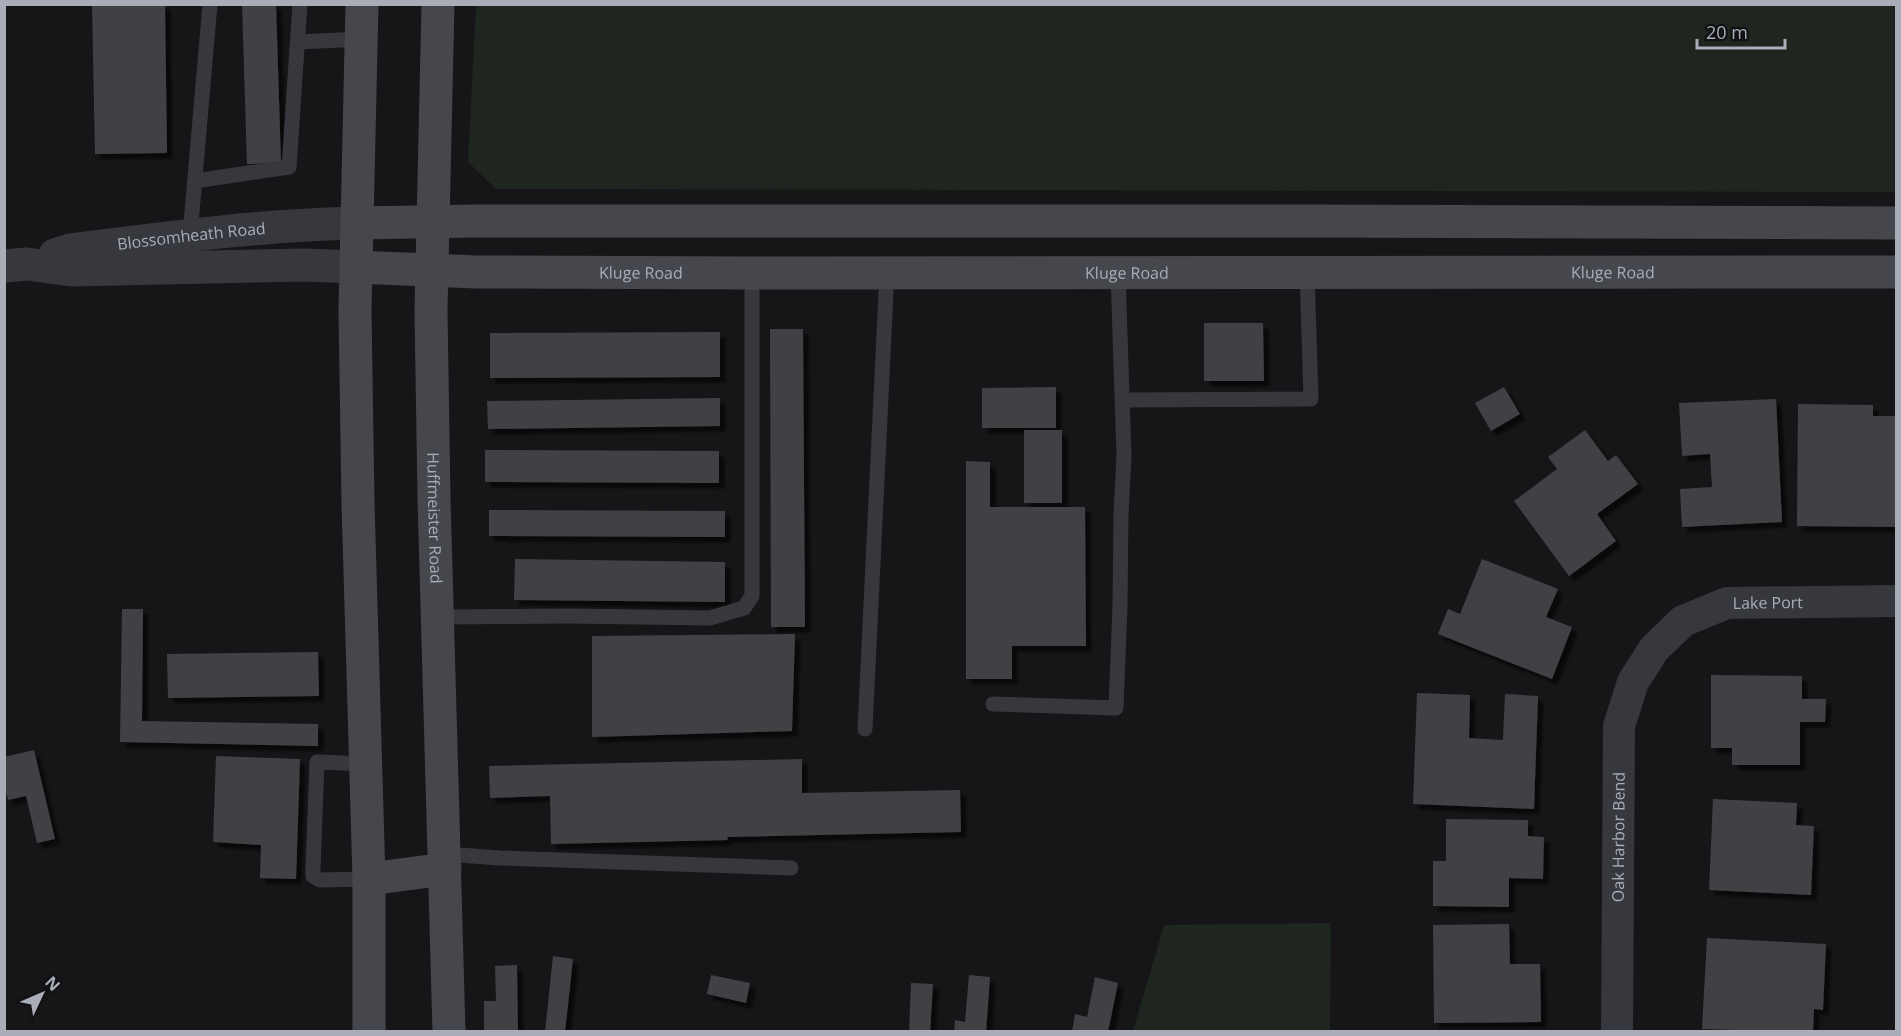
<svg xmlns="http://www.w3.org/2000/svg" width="1901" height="1036" viewBox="0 0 1901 1036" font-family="'Open Sans',sans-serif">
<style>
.green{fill:#1e261f}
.building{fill:#404145;filter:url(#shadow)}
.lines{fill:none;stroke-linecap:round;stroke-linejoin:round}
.service{stroke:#37383d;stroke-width:15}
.minor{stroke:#37383d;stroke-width:32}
.tertiary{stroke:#37383d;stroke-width:33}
.secondary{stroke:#45474d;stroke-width:33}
.labels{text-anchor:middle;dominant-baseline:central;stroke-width:5;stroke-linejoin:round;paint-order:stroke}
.street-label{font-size:16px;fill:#a8adb8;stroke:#111113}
</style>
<defs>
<filter id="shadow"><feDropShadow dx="5.5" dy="5.5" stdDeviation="1.5" flood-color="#0009"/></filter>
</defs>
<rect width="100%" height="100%" fill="#161618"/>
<path class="green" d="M476 5H1896V192L496 189 468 162Z
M1331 923 1330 1031H1133L1164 925Z"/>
<path class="building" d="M92 4H165L167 153 95 154Z
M242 4H276L281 163 247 164Z
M1204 323H1263L1264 381H1204Z
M770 329H803L805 627H771Z
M720 332V377L490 378V333Z
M1056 387V428H982V388Z
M1504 387 1520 414 1491 431 1475 403Z
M720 398V426L488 429 487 401Z
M1776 399 1782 522 1682 527 1680 489 1712 487 1710 454 1682 456 1679 403Z
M1798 404 1873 405V416H1896V527L1797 526Z
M1024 430H1062V503H1024Z
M1585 430 1608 461 1616 455 1638 484 1597 514 1616 541 1569 576 1514 501 1557 469 1548 457Z
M485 450 719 451V483L485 482Z
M966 461 990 462V507H1085L1086 646H1012V679H966Z
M489 510 725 511V537L489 536Z
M515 559 725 562V602L514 600Z
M1482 559 1558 589 1546 617 1572 627 1552 679 1438 634 1448 609 1460 614Z
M122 609H143L142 721 318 724V746L120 742Z
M795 634 792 731 592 737V636Z
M318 652 319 696 168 698 167 654Z
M1711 675 1802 676V699H1826L1825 722H1800V765H1732V748H1711Z
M1417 693 1470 695 1469 738 1503 740 1505 694 1538 696 1534 809 1413 804Z
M34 750 55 839 37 843 26 796 8 800 4 785V757Z
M216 756 300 759 296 879 260 878 261 845 213 842Z
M802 759V793L960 790 961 832 727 837 728 840 551 844 550 796 490 798 489 766Z
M1713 799 1797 803 1796 825 1814 826 1811 895 1709 890Z
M1446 819 1528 820V836L1544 837 1543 879 1509 878V907L1433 906V861H1446Z
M1509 924 1510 964H1540L1541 1022 1434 1023 1433 925Z
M1707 938 1826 944 1823 1010 1814 1009 1813 1032 1702 1029Z
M553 956 573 959 565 1032H545Z
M517 965 518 1032H484V1001H496L495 966Z
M711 975 750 983 746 1003 707 994Z
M969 975 990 977 986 1032H954L955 1020 965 1022Z
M1095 977 1118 983 1108 1032H1072L1075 1014 1087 1017Z
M911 983 933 984 930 1032H909Z"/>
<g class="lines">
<path class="service" d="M298 42 361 39
M195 181 289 167 300 4
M190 235 210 4
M1123 400 1311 399 1307 272
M437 617 569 616 710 618 744 608 752 596V273
M993 704 1116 708 1120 606 1121 514 1124 456 1118 273
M865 729 887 272
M366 764 317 762 313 869V876L320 880 369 879
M445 854 500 858 791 868"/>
<path class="minor" id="s1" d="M1617 1032 1619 726 1633 682 1654 649 1683 621 1727 603 1896 601"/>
<g class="tertiary">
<path id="s2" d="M55 255 70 250C166 238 261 225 357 223"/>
<path d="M4 266 27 264 72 270 305 265 356 267"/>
</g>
<g class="secondary">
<path d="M362 4 355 311 358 503 369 879V1032"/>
<path id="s3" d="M438 4 431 311 434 498 449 1032"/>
<path d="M357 223 474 221H1307L1896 223"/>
<path id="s4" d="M356 267 476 272 752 273 1896 272"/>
<path d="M369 879 445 869"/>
</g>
</g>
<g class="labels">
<g class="street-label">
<text stroke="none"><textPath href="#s2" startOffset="138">Blossomheath Road</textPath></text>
<text stroke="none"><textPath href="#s4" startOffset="1257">Kluge Road</textPath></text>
<text stroke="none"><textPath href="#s4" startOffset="285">Kluge Road</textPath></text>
<text stroke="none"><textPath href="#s4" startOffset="771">Kluge Road</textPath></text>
<text stroke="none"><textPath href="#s3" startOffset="514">Huffmeister Road</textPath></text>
<text stroke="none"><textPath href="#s1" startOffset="520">Lake Port</textPath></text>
<text stroke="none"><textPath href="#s1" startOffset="195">Oak Harbor Bend</textPath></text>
</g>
</g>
<rect width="1901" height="1036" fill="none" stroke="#a8adb8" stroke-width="12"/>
<g transform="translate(42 994) rotate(46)" stroke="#111113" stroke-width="4.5" paint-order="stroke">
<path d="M0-4.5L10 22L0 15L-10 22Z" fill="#a8adb8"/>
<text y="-9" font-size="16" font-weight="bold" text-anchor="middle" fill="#a8adb8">N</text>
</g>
<path d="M1697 39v9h88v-9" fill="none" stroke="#a8adb8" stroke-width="3"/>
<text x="1706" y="39" font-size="18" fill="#a8adb8" stroke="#111113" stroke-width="4.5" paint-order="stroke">20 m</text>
</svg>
